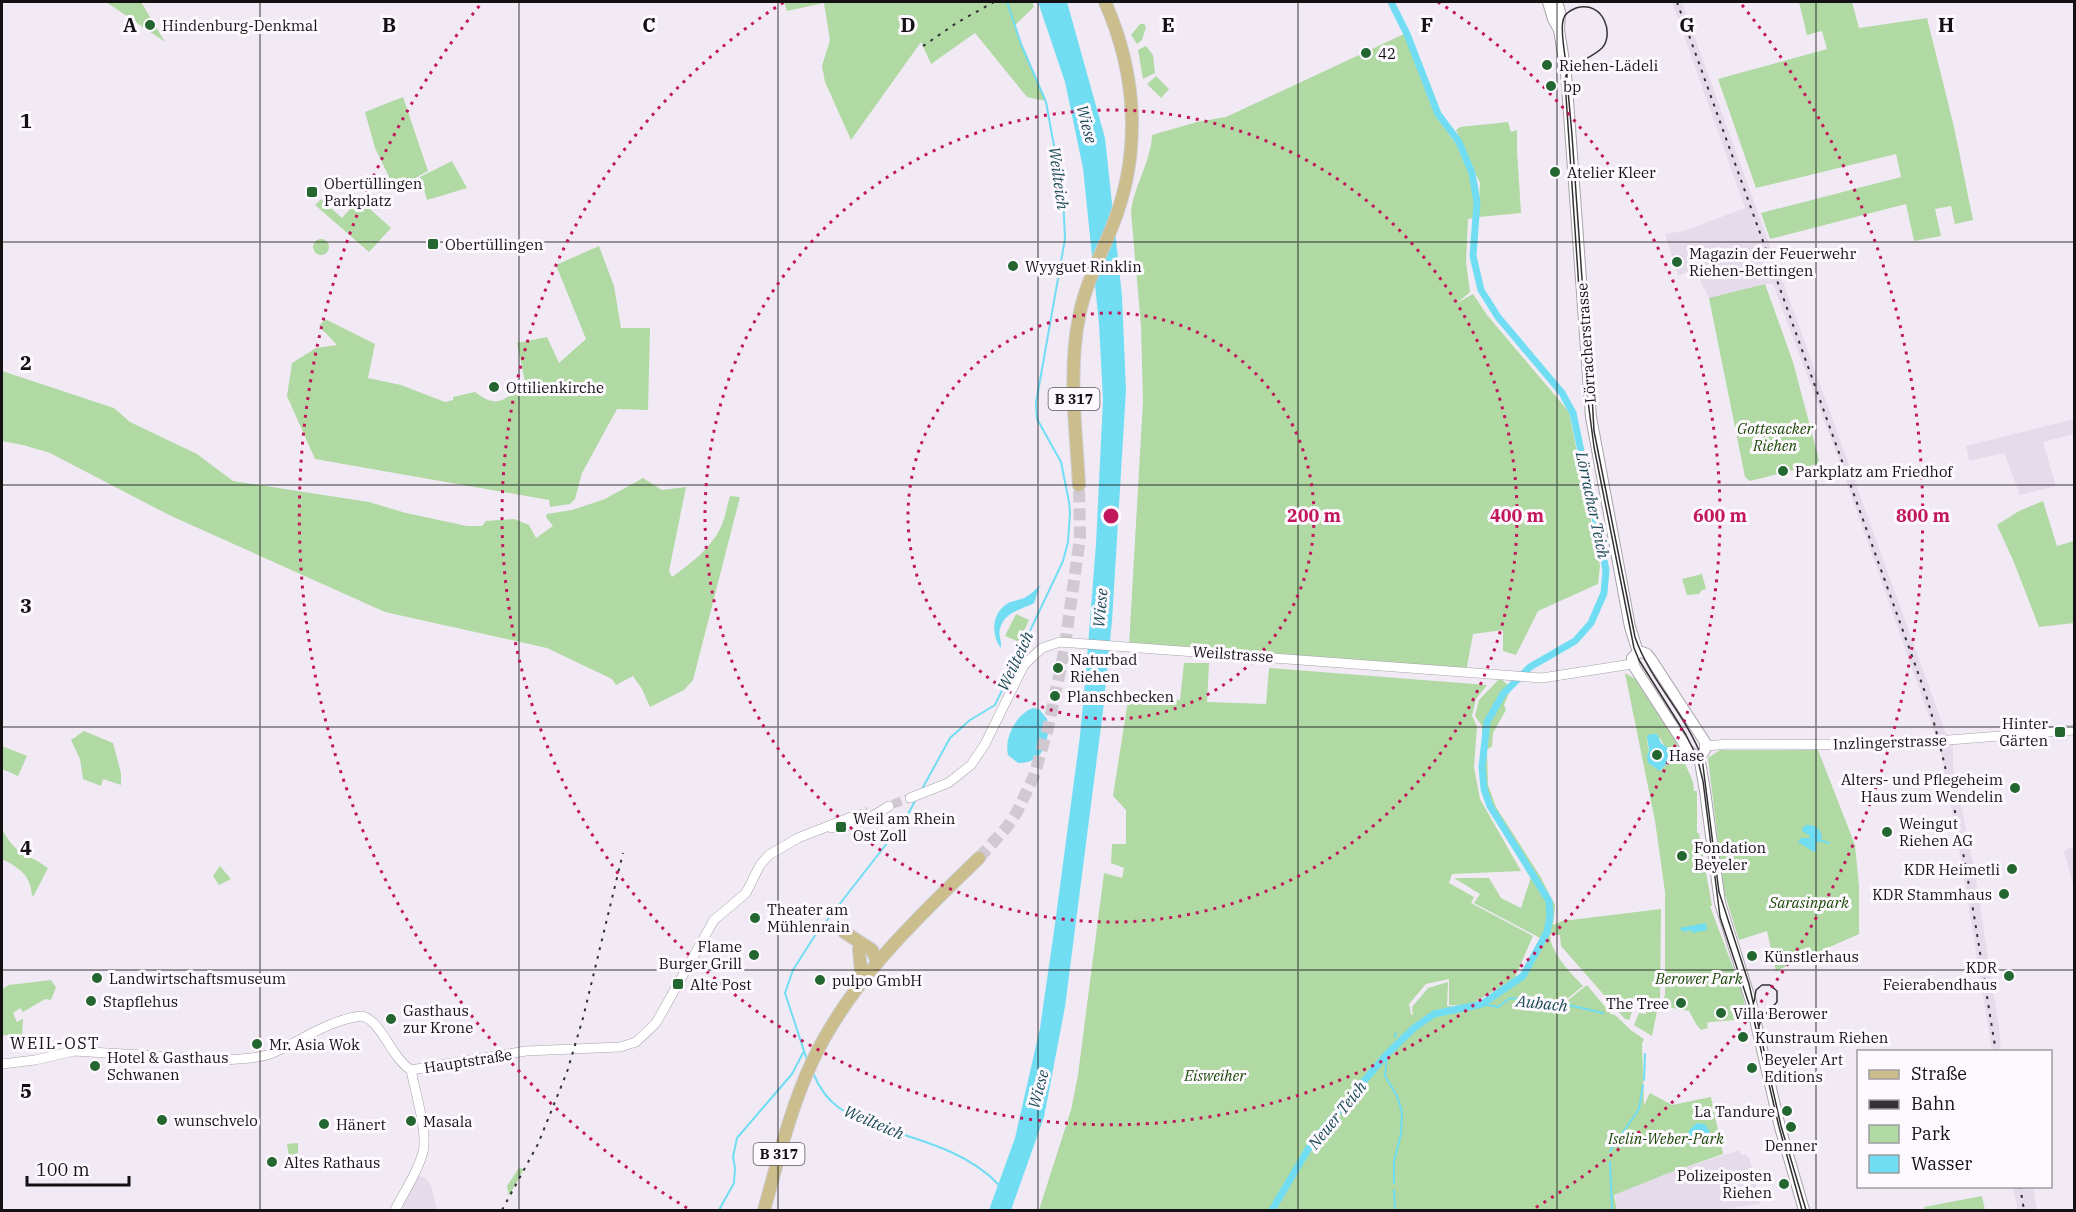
<svg xmlns="http://www.w3.org/2000/svg" width="2076" height="1212" viewBox="0 0 2076 1212" font-family="'IBM Plex Serif',serif">
<style>
.built{fill:#e6dbeb}
.green{fill:#b0d9a4;fill-rule:evenodd}
.water{fill:#71ddf3}
.lines{fill:none;stroke-linecap:round;stroke-linejoin:round}
.stream{stroke:#71ddf3;stroke-width:2}
.canal{stroke:#71ddf3;stroke-width:7}
.tertiary-tunnel{stroke:#d0c9d2;stroke-width:9;stroke-dasharray:9 4.5;stroke-linecap:butt}
.primary-tunnel{stroke:#d0c9d2;stroke-width:12;stroke-dasharray:12 6;stroke-linecap:butt}
.tertiary-casing{stroke:#a8a2ab;stroke-width:10}
.secondary-casing{stroke:#a8a2ab;stroke-width:12}
.primary-casing{stroke:#cbcbcb;stroke-width:14}
.tertiary{stroke:#fff;stroke-width:9}
.secondary{stroke:#fff;stroke-width:10}
.primary{stroke:#cbbd8c;stroke-width:12}
.tram{stroke:#343135;stroke-width:1.5}
.rail{stroke:#343135;stroke-width:2;stroke-dasharray:3 6;stroke-linecap:butt}
.grid{fill:none;stroke:#131114;stroke-width:1.5;stroke-opacity:0.55}
.ring{fill:none;stroke:#c2185b;stroke-width:3;stroke-dasharray:3 6}
.poi-dot{fill:#246630;stroke:#fdf9ff;stroke-width:2}
.labels{text-anchor:middle;dominant-baseline:central;stroke-width:6;stroke-linejoin:round;paint-order:stroke}
.shield{fill:#fdf9ff;stroke:#59575a;stroke-width:1.5}
.shield-label{font-size:14px;font-weight:bold;fill:#131114}
.poi-label{font-size:15px;fill:#131114;stroke:#fdf9ff;text-anchor:start}
.street-label{font-size:15px;fill:#131114;stroke:#fdf9ff}
.park-label{font-size:15px;font-style:italic;fill:#194804;stroke:#fdf9ff}
.water-label{font-size:16px;font-style:italic;fill:#1a4a54;stroke:#fdf9ff}
.neighbourhood-label{font-size:16px;letter-spacing:1.5px;fill:#131114;stroke:#fdf9ff}
.grid-label{font-size:20px;text-anchor:middle;font-weight:bold;fill:#131114;stroke:#fdf9ff;stroke-width:6;stroke-linejoin:round;paint-order:stroke}
.centre{fill:#c2185b;stroke:#fdf9ff;stroke-width:3}
.ring-label{font-size:18px;text-anchor:middle;font-weight:bold;fill:#c2185b;stroke:#fdf9ff;stroke-width:6;stroke-linejoin:round;paint-order:stroke}
</style>
<rect width="100%" height="100%" fill="#f1eaf4"/>
<path class="built" d="M1672 2H1682L1945 731 1953 741V767L1974 868 1999 1027 2001 1051H1992L1962 865 1940 748 1839 461 1773 284H1765L1709 298 1694 269 1678 276 1665 234 1684 231 1745 208Z
M2074 419V434L2043 442 2056 486 2020 495 2004 453 1969 461 1966 446Z
M2074 846V888L2064 851Z
M1740 1150 1741 1155H1746L1750 1159 1760 1204 1720 1210H1617L1615 1190Z
M419 1176 424 1177 431 1185 437 1210H400L415 1179Z
M2013 1187H2033L2037 1210H2018Z"/>
<path class="green" d="M106 2H141L165 42Z
M784 2H1032L1034 7 1014 26 1046 101 1027 97 975 33 931 64 921 42 851 140 825 82 822 66 830 40 824 3 787 11Z
M1799 2H1852L1859 28 1927 18 1954 127 1973 220 1955 224 1951 206 1935 209 1941 236 1914 241 1906 204 1770 239 1761 213 1901 177 1896 154 1756 188 1718 79 1827 49 1822 31 1807 35Z
M1140 24H1144L1146 27 1142 40 1137 44 1131 35Z
M1404 34 1435 115 1459 148 1474 188V218L1468 219 1466 262 1470 292 1457 303 1473 294 1487 315 1569 412 1600 566 1598 584 1538 611 1516 655 1503 651V630L1473 634 1466 672 1129 646 1143 401 1141 326 1131 212C1134 185 1151 162 1152 135L1197 122 1226 117Z
M1146 46 1153 55 1155 73 1143 79 1138 50Z
M1156 76 1169 89 1161 98 1147 84Z
M403 97 428 171 395 189 375 148 365 112Z
M1508 122 1511 132 1517 130V150L1521 213 1478 217 1480 183 1456 130 1460 127Z
M452 161 467 188 427 200 420 177Z
M321 199 342 218 359 199 391 228 369 252 315 205Z
M313 247a8 8 0 1 1 16 0a8 8 0 1 1-16 0Z
M599 246 614 286 621 328H650L648 410 617 409 582 473 575 499 570 504 550 507 549 500 315 459 287 396 292 363 316 348 337 345 319 326 325 319 375 344 368 378 401 385 445 402 453 400V397L475 392C500 411 503 397 526 386L517 343 547 337 559 363 586 339 556 265Z
M1765 284 1793 362 1819 460 1817 464 1750 481 1745 477 1709 298Z
M2 371 114 408 130 422 197 454 233 481 369 502 406 513 467 526H482L486 521 514 519 529 525 536 538 553 526 546 517 547 514 572 510 605 499 643 478 662 490 686 487 669 571 672 577C690 564 710 549 720 529 725 519 727 506 730 496L740 497 693 680 684 690 650 707 642 689 633 676 616 685 612 679 547 648 385 612 169 515 50 453 23 445 2 441Z
M2043 501 2057 546 2074 541V623L2039 627 2013 560 1997 525 2019 511Z
M1702 574 1706 589 1702 590 1699 594 1687 595 1682 579Z
M1016 614 1029 620 1019 642 1005 636Z
M1184 663H1209L1207 702 1266 704 1269 668 1487 685 1476 699 1472 716 1477 726 1474 767 1480 799 1521 871 1452 874 1449 883 1474 897 1471 903 1533 936 1515 977 1509 982 1468 1006 1449 1005V979L1426 984 1409 1004 1411 1014 1413 1015 1412 1007 1428 988 1448 982 1447 1006 1473 1009 1524 977 1542 939 1474 903 1480 894 1454 878H1489L1501 898 1521 908 1531 877 1485 799 1482 786V726L1475 716 1479 700 1500 678 1511 688 1504 705 1506 710 1493 733 1492 746 1487 750 1488 785 1496 807 1540 876 1555 905 1553 925 1562 921 1661 909 1660 997 1652 1036 1634 1025 1639 1013 1646 1014 1647 1001 1633 997 1630 1010 1632 1012 1629 1020 1625 1019 1561 946 1560 935 1550 934C1550 953 1571 973 1583 986L1567 999V1008L1561 1011 1569 1012 1568 1000 1587 985 1611 1014 1615 1015 1632 1031 1644 1039 1642 1044 1644 1105 1650 1093 1672 1105 1711 1097 1723 1154 1666 1174 1614 1195 1617 1210H1039L1071 1110 1078 1075 1104 873 1122 878 1124 868 1111 863 1112 844H1126V810L1113 796 1129 694 1180 700Z
M1625 673 1635 679 1676 742 1693 782 1694 791H1697V833H1699L1712 906H1710L1741 989 1748 1019 1710 1022 1707 1023 1708 1028 1701 1030 1696 1024 1689 1011 1661 1006 1665 995V892L1655 821ZM1660 738 1665 747 1647 756 1649 751 1647 741Z
M84 731 113 743 121 773V785L103 779 101 786 83 779 80 759 71 740Z
M2 746 27 756 18 776 2 769Z
M1720 750H1818L1855 845 1859 886V934L1776 971 1767 931 1739 940 1724 892 1708 758Z
M2 829C17 857 26 852 48 868L34 895 32 896C31 875 18 867 2 859Z
M220 866 231 879 219 885 213 876Z
M51 980 56 987 51 1000 45 999 23 1012 20 1008 13 1013 17 1022 23 1019 22 1036 2 1035V989L9 985Z
M298 1143V1160L290 1161 287 1144Z
M519 1168 524 1169 509 1196 507 1186Z
M1982 1196 1985 1210H1925L1924 1207Z"/>
<path class="water" d="M1038 2H1067L1105 138 1122 296 1126 390 1112 621 1103 711 1065 1007 1044 1117 1011 1210H989L1015 1138 1040 1028 1054 931 1080 736 1086 671 1096 544 1103 400 1099 324 1083 168 1065 82Z
M1040 585 1034 603C1021 610 1004 612 1000 629 998 635 1002 642 1001 648 992 636 991 617 1004 606 1010 600 1019 601 1026 597 1031 594 1036 589 1040 585Z
M1033 708 1039 709 1047 719C1051 740 1043 764 1018 763L1008 755C1004 738 1016 714 1033 708Z
M1650 734H1657L1661 743 1668 748 1670 752 1668 762 1660 771 1648 763 1647 756 1649 751 1647 736Z
M1807 825C1816 825 1821 829 1822 838L1815 845 1817 850 1814 852 1798 842 1801 838H1810V836L1802 831 1803 827Z
M1706 923 1707 930 1692 933 1691 930 1684 932 1679 928Z
M1697 1123 1705 1124 1710 1132 1698 1144 1690 1145 1684 1139 1691 1128Z"/>
<g class="lines">
<path class="stream" d="M922 789 950 738 970 720 995 705 1063 561 1068 542 1070 513 1069 502 1061 462 1037 419 1036 403 1065 239 1063 195 1046 102 1021 44 1007 2
M1819 840 1829 843
M1482 1004 1498 1007 1510 998 1560 1003 1603 1013
M1395 1037 1396 1033
M1387 1054 1385 1076 1397 1096 1402 1112 1401 1134 1394 1161V1183
M807 1060 785 993 793 970 814 937 905 820 916 799
M813 1073C818 1085 827 1099 838 1107 853 1118 874 1125 892 1131 930 1143 971 1155 999 1185
M1644 1080 1645 1054
M1610 1151 1639 1109 1643 1085
M1610 1162 1612 1210
M1394 1190 1395 1210
M719 1210 734 1183 735 1168 733 1157 737 1138 792 1074 804 1051"/>
<path class="canal" d="M1272 1210 1313 1141 1387 1054 1414 1028 1434 1014 1482 1004 1523 976 1547 932 1550 916 1549 901 1490 806 1484 789 1482 767 1487 722 1503 694 1530 667 1575 641 1591 623 1604 593 1606 570 1573 413 1562 393 1498 317 1481 290 1473 256 1477 202 1472 173 1459 142 1438 114 1407 34 1391 2"/>
<path class="tertiary-tunnel" d="M893 804 910 798
M854 816 868 811"/>
<path class="primary-tunnel" d="M979 858 1007 827 1017 812 1034 776 1048 728 1064 652 1080 538 1079 485"/>
<defs>
<path id="tertiary" d="M1706 746 1728 744 1886 745 2074 730
M910 798 948 783 971 765 985 744 1024 665 1042 648 1060 642 1542 678 1632 664
M831 828C853 827 871 818 889 806
M2 1064 35 1060 74 1051 223 1060C238 1059 256 1059 270 1054 300 1042 328 1020 361 1016 380 1018 392 1059 411 1070L526 1051 620 1047 636 1042 656 1023 714 920 746 893 760 865 769 855 798 838 854 816
M395 1210C404 1192 418 1172 423 1152 428 1133 415 1091 411 1070"/>
<path id="secondary" d="M1548 2 1553 19 1559 30
M1557 2 1560 12 1559 30 1566 73 1591 417 1630 627 1638 652
M1642 652 1647 654 1651 659 1705 742V750L1701 756H1695L1688 750 1635 668 1632 658 1636 654Z
M1699 756 1705 791 1720 903 1751 1002 1780 1127 1804 1210"/>
<path id="primary" d="M1079 485C1076 430 1068 372 1079 317 1085 285 1100 257 1112 227 1142 153 1137 74 1105 2
M844 932 872 950 877 962
M859 949 862 982
M764 1210C778 1161 790 1109 812 1062 850 981 916 919 979 858"/>
</defs>
<use href="#tertiary" class="tertiary-casing"/>
<use href="#secondary" class="secondary-casing"/>
<use href="#primary" class="primary-casing"/>
<use href="#tertiary" class="tertiary"/>
<use href="#secondary" class="secondary"/>
<use href="#primary" class="primary"/>
<path class="tram" d="M1754 1002 1756 990 1762 985H1770L1777 991V1002L1761 1019 1758 1030
M1802 1210 1779 1127 1753 1016 1720 917 1703 781 1697 757 1686 735 1639 660 1634 648 1594 447 1585 378 1565 81C1565 76 1567 72 1571 68 1580 61 1594 56 1602 48 1614 36 1605 0 1576 8 1569 11 1564 14 1563 21 1560 31 1566 60 1567 72V79L1572 135 1582 279 1588 322 1594 431 1635 637C1650 681 1686 714 1702 758L1719 892 1749 984 1781 1126 1806 1210"/>
<path class="rail" d="M1677 2 1926 695C1961 812 1976 932 1996 1052
M923 46 958 22 994 2
M2020 1186 2024 1210
M502 1210 538 1144 567 1072 583 1018 623 853"/>
</g>
<path class="grid" d="M260 2V1210M519 2V1210M778 2V1210M1038 2V1210M1298 2V1210M1557 2V1210M1816 2V1210M2 242H2074M2 485H2074M2 727H2074M2 970H2074"/>
<g class="ring">
<circle cx="1111" cy="516" r="203"/>
<circle cx="1111" cy="516" r="406"/>
<path d="M1438 2A609 609 0 1 1 784 2"/>
<path d="M687 1208A812 812 0 0 1 480 5M1742 5A812 812 0 0 1 1535 1208"/>
</g>
<g class="poi-dot">
<circle cx="150" cy="25" r="6"/>
<circle cx="1366" cy="53" r="6"/>
<circle cx="1547" cy="65" r="6"/>
<circle cx="1551" cy="86" r="6"/>
<circle cx="1555" cy="172" r="6"/>
<rect x="306" y="186" width="12" height="12" rx="3"/>
<rect x="427" y="238" width="12" height="12" rx="3"/>
<circle cx="1677" cy="262" r="6"/>
<circle cx="1013" cy="266" r="6"/>
<circle cx="494" cy="387" r="6"/>
<circle cx="1783" cy="471" r="6"/>
<circle cx="1058" cy="668" r="6"/>
<circle cx="1055" cy="696" r="6"/>
<rect x="2054" y="726" width="12" height="12" rx="3"/>
<circle cx="1657" cy="755" r="6"/>
<circle cx="2015" cy="788" r="6"/>
<rect x="835" y="821" width="12" height="12" rx="3"/>
<circle cx="1887" cy="832" r="6"/>
<circle cx="1682" cy="856" r="6"/>
<circle cx="2012" cy="869" r="6"/>
<circle cx="2004" cy="894" r="6"/>
<circle cx="755" cy="918" r="6"/>
<circle cx="754" cy="955" r="6"/>
<circle cx="1752" cy="956" r="6"/>
<circle cx="2009" cy="976" r="6"/>
<circle cx="97" cy="978" r="6"/>
<circle cx="820" cy="980" r="6"/>
<rect x="672" y="978" width="12" height="12" rx="3"/>
<circle cx="91" cy="1001" r="6"/>
<circle cx="1681" cy="1003" r="6"/>
<circle cx="1721" cy="1013" r="6"/>
<circle cx="391" cy="1019" r="6"/>
<circle cx="1743" cy="1037" r="6"/>
<circle cx="257" cy="1044" r="6"/>
<circle cx="95" cy="1066" r="6"/>
<circle cx="1752" cy="1068" r="6"/>
<circle cx="1787" cy="1111" r="6"/>
<circle cx="162" cy="1120" r="6"/>
<circle cx="411" cy="1121" r="6"/>
<circle cx="324" cy="1124" r="6"/>
<circle cx="1791" cy="1127" r="6"/>
<circle cx="272" cy="1162" r="6"/>
<circle cx="1784" cy="1184" r="6"/>
</g>
<g class="labels">
<g class="shield">
<rect x="1048.5" y="388" width="51" height="22" rx="4.5"/>
<rect x="753.5" y="1143" width="51" height="22" rx="4.5"/>
</g>
<g class="shield-label">
<text x="1074" y="399">B 317</text>
<text x="779" y="1154">B 317</text>
</g>
<g class="poi-label">
<text x="162" y="25">Hindenburg-Denkmal</text>
<text x="1378" y="53">42</text>
<text x="1559" y="65">Riehen-Lädeli</text>
<text x="1563" y="86">bp</text>
<text x="1567" y="172">Atelier Kleer</text>
<text x="324" y="183">Obertüllingen<tspan x="324" dy="17">Parkplatz</tspan></text>
<text x="445" y="244">Obertüllingen</text>
<text x="1689" y="253">Magazin der Feuerwehr<tspan x="1689" dy="17">Riehen-Bettingen</tspan></text>
<text x="1025" y="266">Wyyguet Rinklin</text>
<text x="506" y="387">Ottilienkirche</text>
<text x="1795" y="471">Parkplatz am Friedhof</text>
<text x="1070" y="659">Naturbad<tspan x="1070" dy="17">Riehen</tspan></text>
<text x="1067" y="696">Planschbecken</text>
<text x="2048" y="723" text-anchor="end">Hinter<tspan x="2048" dy="17">Gärten</tspan></text>
<text x="1669" y="755">Hase</text>
<text x="2003" y="779" text-anchor="end">Alters- und Pflegeheim<tspan x="2003" dy="17">Haus zum Wendelin</tspan></text>
<text x="853" y="818">Weil am Rhein<tspan x="853" dy="17">Ost Zoll</tspan></text>
<text x="1899" y="823">Weingut<tspan x="1899" dy="17">Riehen AG</tspan></text>
<text x="1694" y="847">Fondation<tspan x="1694" dy="17">Beyeler</tspan></text>
<text x="2000" y="869" text-anchor="end">KDR Heimetli</text>
<text x="1992" y="894" text-anchor="end">KDR Stammhaus</text>
<text x="767" y="909">Theater am<tspan x="767" dy="17">Mühlenrain</tspan></text>
<text x="742" y="946" text-anchor="end">Flame<tspan x="742" dy="17">Burger Grill</tspan></text>
<text x="1764" y="956">Künstlerhaus</text>
<text x="1997" y="967" text-anchor="end">KDR<tspan x="1997" dy="17">Feierabendhaus</tspan></text>
<text x="109" y="978">Landwirtschaftsmuseum</text>
<text x="832" y="980">pulpo GmbH</text>
<text x="690" y="984">Alte Post</text>
<text x="103" y="1001">Stapflehus</text>
<text x="1669" y="1003" text-anchor="end">The Tree</text>
<text x="403" y="1010">Gasthaus<tspan x="403" dy="17">zur Krone</tspan></text>
<text x="1733" y="1013">Villa Berower</text>
<text x="1755" y="1037">Kunstraum Riehen</text>
<text x="269" y="1044">Mr. Asia Wok</text>
<text x="107" y="1057">Hotel &amp; Gasthaus<tspan x="107" dy="17">Schwanen</tspan></text>
<text x="1764" y="1059">Beyeler Art<tspan x="1764" dy="17">Editions</tspan></text>
<text x="1775" y="1111" text-anchor="end">La Tandure</text>
<text x="174" y="1120">wunschvelo</text>
<text x="423" y="1121">Masala</text>
<text x="336" y="1124">Hänert</text>
<text x="1791" y="1145" text-anchor="middle">Denner</text>
<text x="284" y="1162">Altes Rathaus</text>
<text x="1772" y="1175" text-anchor="end">Polizeiposten<tspan x="1772" dy="17">Riehen</tspan></text>
</g>
<g class="street-label">
<text transform="translate(1586 343) rotate(-94)">Lörracherstrasse</text>
<text transform="translate(1233 654) rotate(4)">Weilstrasse</text>
<text transform="translate(1890 742) rotate(-2)">Inzlingerstrasse</text>
<text transform="translate(468 1061) rotate(-9)">Hauptstraße</text>
</g>
<g class="park-label">
<text x="1775" y="428">Gottesacker<tspan x="1775" dy="17">Riehen</tspan></text>
<text x="1809" y="902">Sarasinpark</text>
<text x="1699" y="978">Berower Park</text>
<text x="1215" y="1075">Eisweiher</text>
<text x="1666" y="1138">Iselin-Weber-Park</text>
</g>
<g class="water-label">
<text transform="translate(1087 124) rotate(75)">Wiese</text>
<text transform="translate(1059 178) rotate(82)">Weilteich</text>
<text transform="translate(1593 505) rotate(78)">Lörracher Teich</text>
<text transform="translate(1100 608) rotate(-85)">Wiese</text>
<text transform="translate(1015 661) rotate(-65)">Weilteich</text>
<text transform="translate(1542 1003) rotate(6)">Aubach</text>
<text transform="translate(1038 1089) rotate(-75)">Wiese</text>
<text transform="translate(1337 1115) rotate(-51)">Neuer Teich</text>
<text transform="translate(874 1122) rotate(23)">Weilteich</text>
</g>
<g class="neighbourhood-label">
<text x="55" y="1043">WEIL-OST</text>
</g>
</g>
<g class="grid-label">
<text x="130" y="32">A</text>
<text x="389" y="32">B</text>
<text x="649" y="32">C</text>
<text x="908" y="32">D</text>
<text x="1168" y="32">E</text>
<text x="1427" y="32">F</text>
<text x="1687" y="32">G</text>
<text x="1946" y="32">H</text>
<text x="26" y="128">1</text>
<text x="26" y="370">2</text>
<text x="26" y="613">3</text>
<text x="26" y="855">4</text>
<text x="26" y="1098">5</text>
</g>
<circle cx="1111" cy="516" r="9" class="centre"/>
<g class="ring-label">
<text x="1314" y="522">200 m</text>
<text x="1517" y="522">400 m</text>
<text x="1720" y="522">600 m</text>
<text x="1923" y="522">800 m</text>
</g>
<rect width="2076" height="1212" fill="none" stroke="#131114" stroke-width="6"/>
<rect x="1857" y="1050" width="195" height="138" fill="#fdf9ff" stroke="#9f9ca1" stroke-width="1.5"/>
<rect x="1869" y="1070" width="30" height="9" fill="#cbbd8c" stroke="#9f9ca1" stroke-width="1.5"/>
<text x="1911" y="1080" font-size="18" fill="#131114">Straße</text>
<rect x="1869" y="1100" width="30" height="9" fill="#343135" stroke="#9f9ca1" stroke-width="1.5"/>
<text x="1911" y="1110" font-size="18" fill="#131114">Bahn</text>
<rect x="1869" y="1125" width="30" height="18" fill="#b0d9a4" stroke="#9f9ca1" stroke-width="1.5"/>
<text x="1911" y="1140" font-size="18" fill="#131114">Park</text>
<rect x="1869" y="1155" width="30" height="18" fill="#71ddf3" stroke="#9f9ca1" stroke-width="1.5"/>
<text x="1911" y="1170" font-size="18" fill="#131114">Wasser</text>
<path d="M27 1176v9h102v-9" fill="none" stroke="#131114" stroke-width="3"/>
<text x="36" y="1176" font-size="18" fill="#131114" stroke="#fdf9ff" stroke-width="4.5" paint-order="stroke">100 m</text>
</svg>
